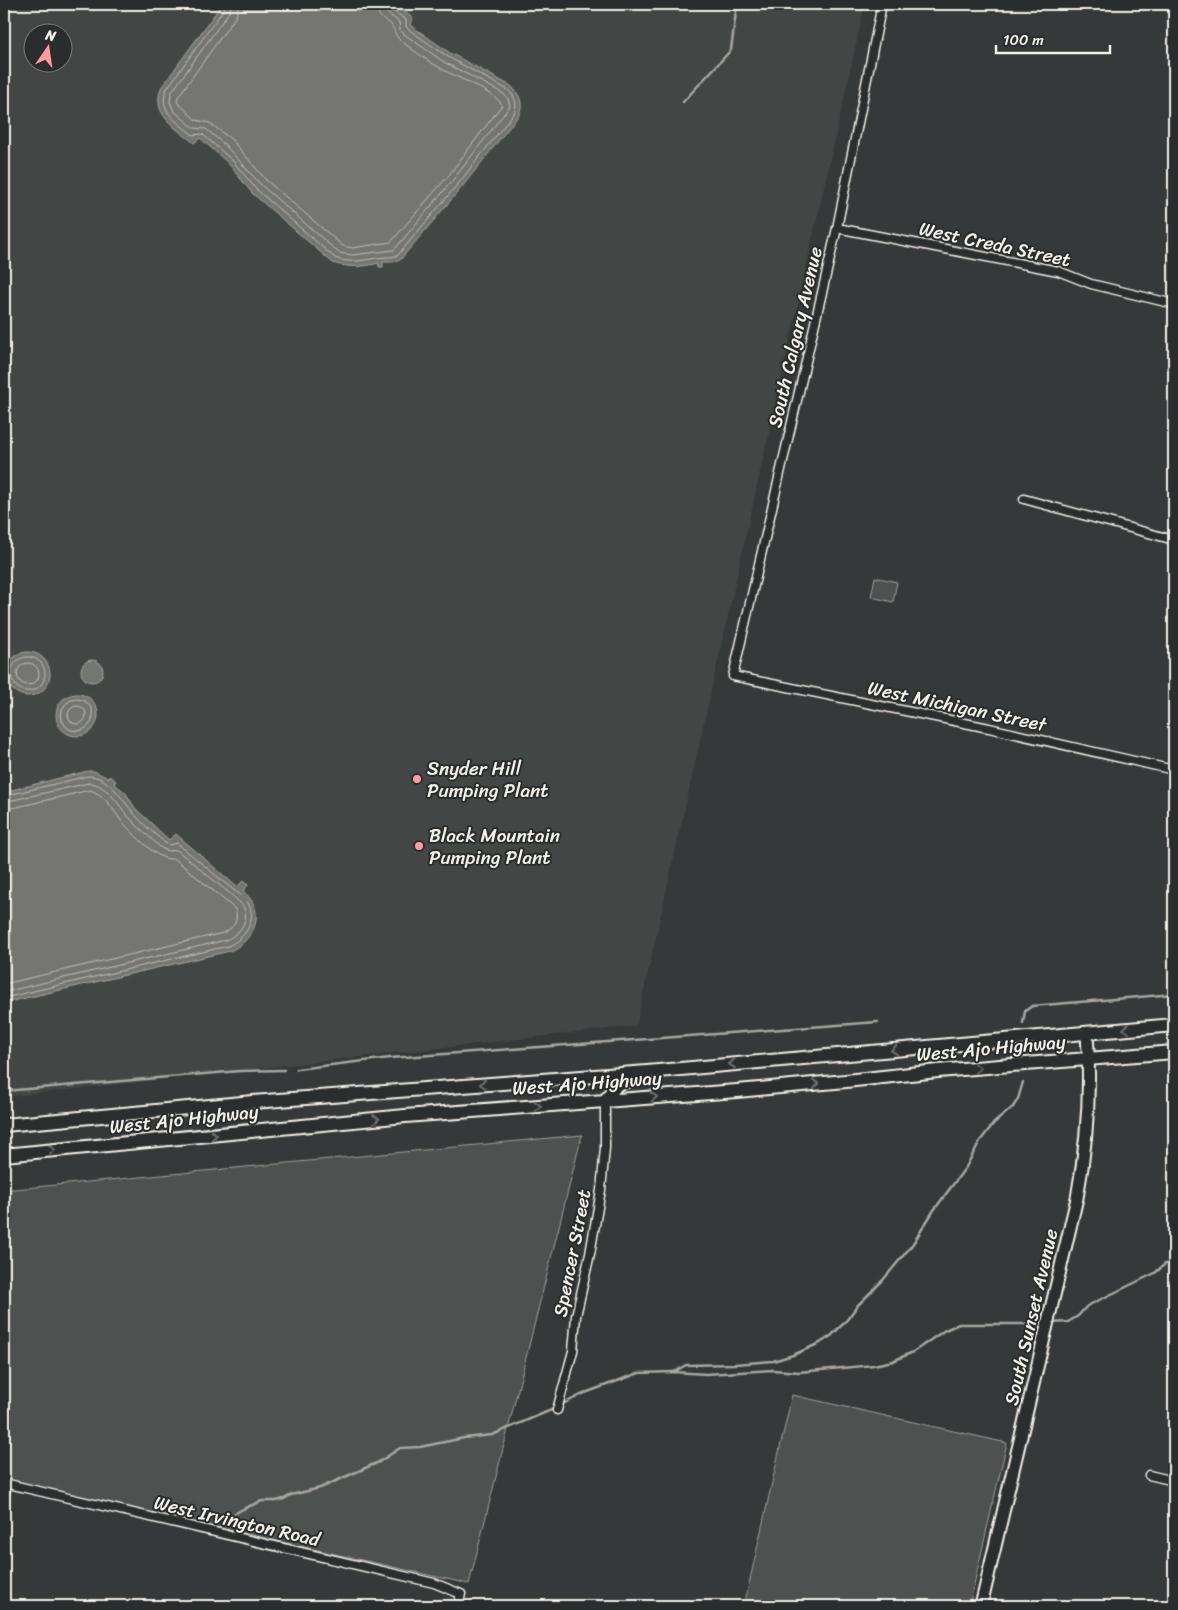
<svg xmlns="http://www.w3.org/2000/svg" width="1178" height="1610" viewBox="0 0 1178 1610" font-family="Sriracha,sans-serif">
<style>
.built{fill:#434645;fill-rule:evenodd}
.park{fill:#4e514f;stroke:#a1a19c}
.water{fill:#757572;stroke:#a8a7a1}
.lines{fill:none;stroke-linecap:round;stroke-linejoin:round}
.shore{stroke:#c1bfb9;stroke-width:1}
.stream{stroke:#a8a7a1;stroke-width:2.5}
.street-casing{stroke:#f4f1e8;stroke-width:11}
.secondary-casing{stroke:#f4f1e8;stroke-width:15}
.primary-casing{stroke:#f4f1e8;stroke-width:16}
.street{stroke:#2a2d2e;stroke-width:8}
.secondary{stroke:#2a2d2e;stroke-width:11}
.primary{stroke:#2a2d2e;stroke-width:12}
.oneway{stroke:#71726f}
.poi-dot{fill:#ff9aa2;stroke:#2a2d2e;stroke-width:2}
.labels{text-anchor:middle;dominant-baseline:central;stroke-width:4;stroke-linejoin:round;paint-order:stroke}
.street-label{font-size:19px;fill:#f4f1e8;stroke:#2a2d2e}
.poi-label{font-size:19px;fill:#f4f1e8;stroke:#2a2d2e;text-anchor:start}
</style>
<rect width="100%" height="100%" fill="#363939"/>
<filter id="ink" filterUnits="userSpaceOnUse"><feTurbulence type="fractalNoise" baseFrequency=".02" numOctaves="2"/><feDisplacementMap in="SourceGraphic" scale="10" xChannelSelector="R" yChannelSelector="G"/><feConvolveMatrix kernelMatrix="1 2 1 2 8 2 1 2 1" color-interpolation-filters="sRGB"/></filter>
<g filter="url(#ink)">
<path class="built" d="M4 4H865L636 1026 4 1097ZM32 32H62V62H32Z"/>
<path class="park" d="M875 577 897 582 893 602 871 597Z
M582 1135 469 1584 4 1480V1190Z
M792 1395 1007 1443 969 1606H744Z"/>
<path class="water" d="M222 4H393L413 18 410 25 450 53 511 86C520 95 524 103 519 115L462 187 400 260 393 262H383V267H379V263C364 267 348 268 333 263L252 193 228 163 200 138 194 143C176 128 151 115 161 88Z
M6 674a22 22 0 1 1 44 0a22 22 0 1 1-44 0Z
M81 671a11 11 0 1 1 22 0a11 11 0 1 1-22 0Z
M56 715a21 21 0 1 1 42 0a21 21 0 1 1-42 0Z
M88 771H94L108 778 110 776 116 781 114 784 125 792 135 808 169 840 176 834 237 887 243 881 248 885 243 891C267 911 256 939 230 951L4 1003V792Z"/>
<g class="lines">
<path class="shore" d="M225 4 224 9 166 90C158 112 179 123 193 135L202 134 232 160 256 189 335 258C355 266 373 256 392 257L398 255 458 184 514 113C518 103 515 97 508 90L448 57 408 29 406 26V20L392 10 390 4
M232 4 229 12 171 93 170 102 174 111 194 128 206 129 226 146 261 185 339 253 352 255 394 250 453 180 510 106 508 99 504 94 444 62 404 34 400 30 399 22 387 13 384 4
M239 4 236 16 178 97 177 102 196 120 210 123 232 140 266 180 343 246 352 248 391 242 448 176 502 105C496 93 456 77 442 69 427 61 413 50 400 40 395 36 395 31 392 26 386 17 377 22 377 4
M11 674a17 17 0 1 1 34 0a17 17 0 1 1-34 0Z
M17 674a11 11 0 1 1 22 0a11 11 0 1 1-22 0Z
M61 715a16 16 0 1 1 32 0a16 16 0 1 1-32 0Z
M68 715a9 9 0 1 1 18 0a9 9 0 1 1-18 0Z
M4 796 88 776C109 776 120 797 132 811 141 823 154 833 165 843L170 845 177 843C195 858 213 873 231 888 236 892 244 896 248 903 258 921 244 939 228 946L4 998
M4 802 89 783C107 784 117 803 127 815 137 827 150 837 161 848L168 851 177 850 234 897C236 900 241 903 243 906 251 921 238 935 226 940L4 992
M4 810 90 790C104 794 112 808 120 819 127 828 151 852 160 856 165 859 170 859 175 859L235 909C239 921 234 928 223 933L4 984"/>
<path class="stream" d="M683 102 731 50 737 4
M1023 1023 1025 1011 1032 1006 1174 994
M297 1069 390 1058 878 1022
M4 1091 240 1071 284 1070
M1051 1323 1068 1322 1078 1316 1087 1306 1155 1273 1165 1264H1174
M674 1372 686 1365 735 1364 773 1361 793 1355 820 1343 831 1336 846 1321 858 1305 883 1280 912 1245 934 1210 966 1167 980 1141 994 1123 1013 1107 1018 1099 1023 1082
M561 1405 585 1393 639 1373 673 1372 706 1374 773 1370 799 1372 874 1365 893 1361 913 1352 945 1330 959 1324H1043
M228 1517 245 1508 262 1501H276L284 1499 291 1495 320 1488 379 1462 400 1448 420 1447 464 1438 492 1435 556 1408"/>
<defs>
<path id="street" d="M882 4 837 228 733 676 989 728 1174 770
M837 228 1058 271 1091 284 1174 304
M1024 499 1174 540
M557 1410 573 1351 576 1316 590 1254 601 1190 605 1148V1101
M1149 1475 1174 1481
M4 1483 434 1583 461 1594 458 1606
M4 1496 7 1484"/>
<path id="secondary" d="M981 1606 1077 1198C1087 1144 1091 1088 1087 1033"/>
<path id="primary" d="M605 1101 617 1084 636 1078
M4 1125 253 1102 647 1072 1174 1025
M4 1155 405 1116 737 1091 846 1081 938 1071 1174 1052"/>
</defs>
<use href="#street" class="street-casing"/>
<use href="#secondary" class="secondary-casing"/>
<use href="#primary" class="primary-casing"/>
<use href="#street" class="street"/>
<use href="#secondary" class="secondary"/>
<use href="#primary" class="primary"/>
</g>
<defs><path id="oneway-chevron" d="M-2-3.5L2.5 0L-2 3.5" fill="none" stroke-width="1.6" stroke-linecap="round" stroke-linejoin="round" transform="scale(1.25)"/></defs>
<g class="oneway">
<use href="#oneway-chevron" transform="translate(1126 1029) rotate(175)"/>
<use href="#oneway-chevron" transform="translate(894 1050) rotate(175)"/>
<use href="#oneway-chevron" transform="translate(732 1064) rotate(175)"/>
<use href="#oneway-chevron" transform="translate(978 1068) rotate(-4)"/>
<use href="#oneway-chevron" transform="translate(483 1084) rotate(176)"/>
<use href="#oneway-chevron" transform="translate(816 1084) rotate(-5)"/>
<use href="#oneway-chevron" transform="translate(654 1097) rotate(-4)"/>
<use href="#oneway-chevron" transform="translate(538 1106) rotate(-4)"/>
<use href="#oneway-chevron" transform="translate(376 1119) rotate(-6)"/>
<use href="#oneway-chevron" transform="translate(214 1135) rotate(-6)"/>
<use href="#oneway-chevron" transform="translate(52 1150) rotate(-6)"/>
</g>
</g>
<g class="poi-dot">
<circle cx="417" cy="779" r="5"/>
<circle cx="419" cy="846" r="5"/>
</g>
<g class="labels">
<g class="street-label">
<text transform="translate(995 244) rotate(12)">West Creda Street</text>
<text transform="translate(795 337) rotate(-77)">South Calgary Avenue</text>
<text transform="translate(957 706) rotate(12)">West Michigan Street</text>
<text transform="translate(991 1048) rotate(-5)">West Ajo Highway</text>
<text transform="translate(587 1083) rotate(-4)">West Ajo Highway</text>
<text transform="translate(184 1119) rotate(-6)">West Ajo Highway</text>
<text transform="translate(572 1253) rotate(-79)">Spencer Street</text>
<text transform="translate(1031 1317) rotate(-77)">South Sunset Avenue</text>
<text transform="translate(237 1521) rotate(13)">West Irvington Road</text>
</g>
<g class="poi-label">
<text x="427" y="768">Snyder Hill<tspan x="427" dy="22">Pumping Plant</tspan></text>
<text x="429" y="835">Black Mountain<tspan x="429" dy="22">Pumping Plant</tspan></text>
</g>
</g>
<rect width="1178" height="1610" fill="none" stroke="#2a2d2e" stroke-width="20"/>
<rect x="10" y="10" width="1158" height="1590" fill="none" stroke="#f4f1e8" stroke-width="2" filter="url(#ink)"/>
<g transform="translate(48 48) rotate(13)"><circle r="24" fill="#2a2d2e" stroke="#7b7b78"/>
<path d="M0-4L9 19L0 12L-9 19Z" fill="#ff9aa2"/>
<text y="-8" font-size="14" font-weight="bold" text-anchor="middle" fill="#f4f1e8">N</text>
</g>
<path d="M996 45v8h114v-8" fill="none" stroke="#f4f1e8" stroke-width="2.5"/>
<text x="1003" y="45" font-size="15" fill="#f4f1e8" stroke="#2a2d2e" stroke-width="4" paint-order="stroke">100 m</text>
</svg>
